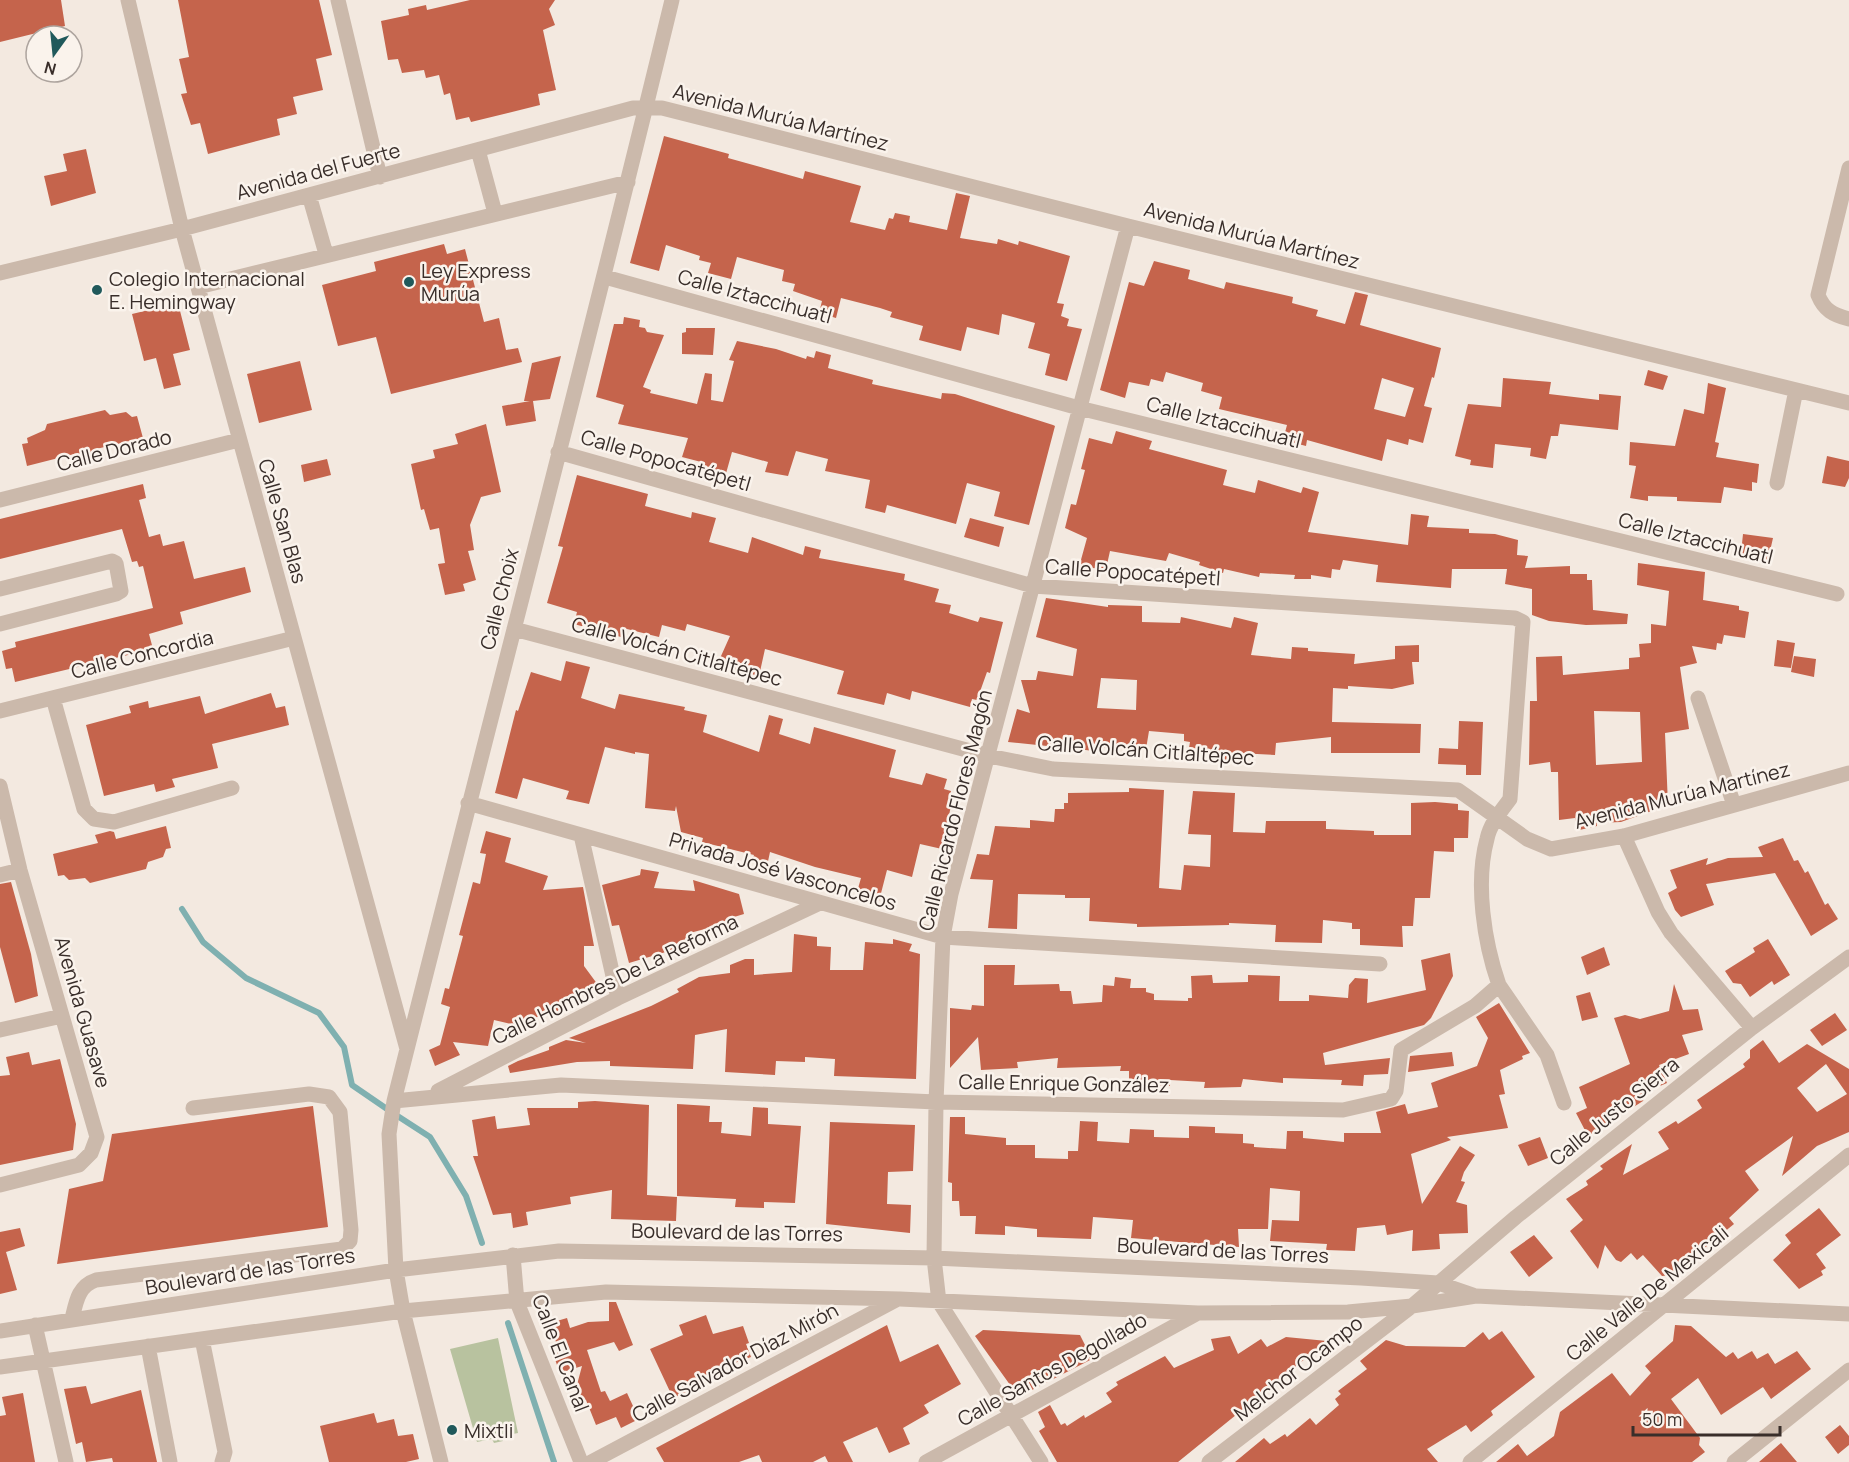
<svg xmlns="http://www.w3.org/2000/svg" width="1849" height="1462" viewBox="0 0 1849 1462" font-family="Manrope,sans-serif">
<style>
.green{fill:#b8c29f}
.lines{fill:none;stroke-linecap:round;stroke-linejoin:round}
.stream{stroke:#7fb0b0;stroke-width:6}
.building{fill:#c5644c;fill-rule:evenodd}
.minor{stroke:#cbb9ab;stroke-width:15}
.poi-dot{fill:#20595b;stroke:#faf3ec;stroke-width:2}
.labels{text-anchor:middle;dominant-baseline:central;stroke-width:5;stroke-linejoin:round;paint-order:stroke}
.street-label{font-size:20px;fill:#392e2a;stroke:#faf3ec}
.poi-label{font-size:20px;fill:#392e2a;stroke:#faf3ec;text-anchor:start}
</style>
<rect width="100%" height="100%" fill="#f3e9e0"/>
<path class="green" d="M498 1338 518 1433 502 1436 503 1441 494 1443 492 1439 477 1442 450 1349Z"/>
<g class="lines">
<path class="stream" d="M182 909 203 942 246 978 319 1013 344 1047 352 1085 387 1109
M396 1115 430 1137 466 1196 482 1243
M508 1323 554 1462"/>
</g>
<path class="building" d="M0 0H61L65 26 0 42Z
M178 0H319L332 55 316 59 323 90 293 97 297 114 277 119 280 135 208 154 200 123 191 125 181 94 187 93 179 59 189 57Z
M470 0H555L549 9 555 25 543 30 556 90 538 94 540 105 471 122 469 117 456 120 450 93 444 95 439 75 426 78 424 70 402 73 398 59 388 60 381 21 409 15 408 9 426 5 427 10Z
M664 136 729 154 728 158 803 179 805 171 861 186 850 222 885 230 889 218 893 219 895 213 910 216 909 222 947 230 956 193 970 196 960 238 997 244 998 239 1018 245 1019 241 1070 256 1057 303 1064 304 1061 316 1069 319 1067 326 1082 329 1067 381 1045 375 1050 354 1028 348 1035 323 1002 314 999 335 967 327 961 351 919 340 923 326 890 317 892 312 880 308 841 298 836 318 819 313 822 301 793 291 795 284 782 281 784 270 737 257 731 279 708 273 711 263 699 260 700 256 666 245 659 271 630 263Z
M86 149 96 193 51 206 44 176 67 171 63 154Z
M444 244 447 254 465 249 484 322 499 318 506 350 518 348 522 362 391 394 376 337 338 346 322 285 376 271 374 262Z
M1154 261 1190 270 1188 279 1224 289 1226 282 1293 297 1292 303 1318 310 1316 316 1345 324 1355 292 1368 295 1360 325 1441 348 1434 378 1432 377 1424 406 1432 408 1423 443 1409 439 1408 445 1387 439 1382 461 1307 440 1306 446 1283 440 1287 425 1219 409 1222 397 1201 391 1203 383 1166 372 1163 382 1151 379 1149 386 1129 382 1125 398 1100 390 1129 282 1144 286ZM1382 378 1414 388 1405 417 1374 409Z
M178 303 190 350 173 354 181 385 164 389 156 358 144 361 132 314Z
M624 317 640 320 639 327 645 328 647 332 664 335 643 387 651 390 650 393 697 404 705 373 712 374 711 400 723 402 734 361 729 360 737 341 776 349 806 359 807 356 814 358 816 351 831 355 828 368 873 380 872 384 941 399 942 393 955 394 1053 425 1055 426 1029 525 994 516 1000 492 967 483 956 524 887 505 885 513 865 508 870 480 825 471 828 459 796 451 788 476 765 472 768 462 732 452 725 477 703 471 705 463 682 457 688 438 618 424 624 405 596 397 614 324H623Z
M686 328H715L713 355 682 354V333L686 332Z
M561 356 550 399 533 401 536 421 506 426 502 406 530 401H524L532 363Z
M300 361 312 410 259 423 247 374Z
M1648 370 1668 376 1663 390 1644 385Z
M1503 378 1551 382 1549 394 1599 400V394L1621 396 1618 430 1560 424 1558 436H1551L1546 459 1530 456 1531 448 1495 444 1493 468 1470 465 1471 460 1455 456 1468 404 1501 407Z
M1708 383 1726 388 1715 442 1719 443 1716 457 1759 464 1757 483 1752 482V491L1724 487 1721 503 1677 501V497L1648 496V501L1630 498 1636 466 1629 465 1630 442 1675 446 1684 409 1704 414Z
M105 410 110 415 126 412 132 417 137 416 143 438 96 449 97 455 80 458 78 453 27 466 22 444 28 443 27 438 45 430 47 424Z
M486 424 501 492 481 497 470 525 474 550 468 551 476 580 463 584 465 591 445 595 438 564 445 563 439 528 430 530 424 509 421 510 411 464 435 458 433 450 458 444 455 434Z
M1116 431 1152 441 1149 449 1227 470 1223 485 1255 493 1258 480 1301 493 1303 487 1319 492 1308 532 1408 545 1411 514 1429 516 1427 527 1469 529V533L1495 534 1518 540 1517 555 1528 556 1525 568 1570 566V574H1587V580H1592L1593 610 1628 614 1627 624 1586 625 1549 621 1532 615V589L1505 584 1507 569H1452L1451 588 1376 582 1378 565 1343 560 1340 570 1332 569 1331 578 1311 575V579H1294L1295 575 1260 573 1259 577 1224 569 1223 573 1199 565 1200 562 1169 553 1166 561 1110 551 1106 569 1079 567 1087 538 1065 528 1071 504 1076 505 1085 470 1081 469 1089 438 1112 444Z
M1827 456 1849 461V478L1845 487 1822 483Z
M327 459 331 475 304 482 301 465Z
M577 475 648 494 645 506 691 518 692 512 716 518 709 542 748 553 752 537 803 555 805 546 821 550 819 558 905 574 904 580 939 589 935 602 951 605 949 613 978 622 980 617 1003 622 990 673 987 672 977 700 972 699 970 707 912 691 910 700 887 693 884 705 837 694 844 671 765 649 759 676 717 665 730 636 687 624 685 631 662 625 659 637 623 628 621 637 574 624 577 612 547 603 563 547 558 546Z
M143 484 146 498 139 500 149 537 160 534 163 546 184 541 194 579 245 567 251 592 180 612 183 624 149 634 153 649 15 682 12 668 6 669 2 651 16 647 15 642 153 608 143 566 139 567 137 561 132 562 122 529 0 559V519Z
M970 518 1004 527 999 547 964 537Z
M1743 534 1773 538 1768 560 1741 553Z
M1638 563 1705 572 1703 600 1739 606V610L1749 612 1745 638 1724 635 1722 644 1717 643 1716 650 1692 646 1697 663 1680 667 1689 729 1665 733 1668 805 1621 822 1597 823V826L1575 831V818L1559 820 1558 772H1551L1550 762 1529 765 1530 701H1537L1536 657 1562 656 1563 675 1629 669V658L1640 657 1639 644 1651 643V624L1666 626 1669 591 1637 585ZM1594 711 1640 712 1642 762 1596 765Z
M1046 598 1108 607V605L1142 606V622L1180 623 1181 617 1231 628 1234 617 1258 623 1251 655 1291 659 1292 647 1308 648V651L1355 654 1354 664 1395 659V646L1419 645V662H1412L1414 684 1392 689 1348 686V689L1333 688 1332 722 1421 724 1420 753H1331V737L1276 743 1275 755 1237 753 1236 762 1216 761 1217 750 1189 748 1190 742 1184 741V734L1149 731 1146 749 1095 747V751L1008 742 1017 709 1030 713 1021 680H1036L1038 671 1073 676 1077 649 1036 637ZM1101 678 1137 680 1136 710 1097 708Z
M1777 640 1795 643 1791 668 1774 666Z
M1794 656 1816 659 1814 677 1791 672Z
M566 661 590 667 581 698 615 709 619 694 685 707 684 710 707 715 703 732 759 752 769 715 783 719 779 734 810 744 814 727 896 750 889 777 922 785 926 773 947 779 944 789 951 791 950 796H953L942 849 920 844 912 877 887 870 879 901 857 892 861 878 815 867 770 852 767 866 752 861 754 855 702 842 703 838 681 832 676 806 675 811 645 808 649 754 635 752V754L605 747 589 804 566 799 569 791 523 778 517 799 495 793 516 710 518 711 531 672 561 681Z
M271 693 276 708 285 706 289 725 212 744 218 768 172 779 175 787 156 792 154 784 104 796 86 725 131 713 129 706 148 701 149 708 200 696 205 714Z
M1459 721 1483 722 1481 775H1466V765L1438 764 1439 748 1458 749Z
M1129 788 1164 790 1159 888 1181 890 1184 865 1210 867 1211 835 1188 834 1193 791 1235 793 1233 832 1265 833 1266 821H1326V829L1374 831V835H1411V803L1435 802 1458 804V810L1469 811 1468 838H1454V852L1434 851 1430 898H1415L1413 926H1402L1403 947 1360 945V929H1352V923L1323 920 1322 943 1275 942 1276 925 1229 923V925L1137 927V924L1089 921 1090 898H1065V895L1018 894 1017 929 988 928 993 880 970 879 977 854 989 855 995 826 1030 828V820L1054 822 1055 809H1064V803H1068V793L1129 792Z
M166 826 171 848 166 849 163 857 148 862 146 869 90 883 85 878 69 880 64 875 58 876 53 854 98 843 95 835 110 831 114 832 116 839Z
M486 831 511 838 505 862 548 876 543 890 583 887 594 946H584V966L598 985 551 1015 531 1018V1021H520L519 1026 494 1020 488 1046 453 1042 460 1055 435 1066 429 1050 440 1045 450 1007 441 1004 445 988 449 989 463 936 459 935 473 882 480 884 486 854 480 853Z
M1783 838 1794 861 1798 860 1805 873 1808 871 1825 905 1828 903 1838 919 1811 936 1775 873 1706 884 1714 905 1681 917 1675 910 1668 893 1677 888 1670 870 1708 858 1706 865 1728 858 1763 857 1758 847Z
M641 869 659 872 654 888 695 891 693 880 739 894 744 914 734 917 735 921 686 934 689 945 629 963 619 925 612 926 602 885 640 875Z
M11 882 31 954 38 996 15 1003 0 947V884Z
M794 934 817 937V946L831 947 830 970H863L865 942 893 944V939L912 944 909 951 920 954 916 1079 834 1076 835 1059 805 1057V1062L776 1061 775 1075 725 1072 727 1029 695 1035 693 1069 610 1066V1061L577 1062 510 1073 508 1066 518 1061 549 1050V1047L566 1040 586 1043 569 1038 651 1006 679 992 677 989 699 977 730 973V965L745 959H754V975L792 972Z
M1768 939 1790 975 1774 985 1772 981 1750 997 1741 984 1733 983 1725 971 1755 952 1753 948Z
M1604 947 1610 965 1587 975 1581 957Z
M1450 953 1453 976 1431 1018 1424 1025 1323 1053 1325 1065 1390 1058 1388 1074 1364 1075 1363 1086 1341 1085 1342 1080 1283 1078V1083L1243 1079 1241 1087 1204 1088 1205 1082 1170 1080V1086L1129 1084V1071H1120L1121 1066 1057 1068 1058 1058 1017 1062 1018 1068 981 1070 978 1037 950 1068V1008L971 1010 972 1005 984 1006V965H1015L1014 985 1059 984 1060 991H1071L1073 1004 1102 1002 1103 985 1114 986 1115 977 1131 979 1130 988H1146V992L1154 994V1000L1188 1001V998H1192L1191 976 1212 975 1213 983 1248 982V975L1280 976 1279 1001H1309V995L1348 998 1349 985 1355 978 1368 979 1367 1003 1426 990 1421 960Z
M1674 984 1683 1010 1698 1009 1703 1030 1682 1035 1689 1054 1659 1065 1667 1083 1646 1092 1643 1101 1588 1136 1576 1113 1587 1108 1579 1087 1630 1064 1614 1018 1625 1015 1640 1019 1669 1011Z
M1590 992 1598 1017 1582 1021 1576 996Z
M1499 1003 1530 1053 1522 1056 1523 1059 1500 1070 1505 1094 1499 1095 1508 1128 1447 1137 1451 1140 1411 1154 1422 1204 1460 1146 1475 1155 1464 1172 1461 1181 1465 1182 1456 1202 1467 1205 1468 1233 1439 1234 1440 1249 1412 1251 1413 1230 1387 1235 1385 1225 1357 1228 1355 1251 1326 1250 1327 1244 1270 1241 1272 1220 1299 1221 1300 1191 1270 1188 1268 1229H1238L1239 1247 1131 1238 1133 1220 1093 1217 1091 1239 1037 1237V1229L1005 1226V1235L975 1234 976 1216H960L959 1201H952V1183L948 1182 950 1117H965V1134L1006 1138V1145H1035V1158L1068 1159V1151H1078L1080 1121 1098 1122 1097 1141 1129 1143 1130 1129 1154 1130V1137L1189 1138V1126L1215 1127V1133L1243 1134V1143L1254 1144V1147L1286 1149 1287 1131H1303V1138L1344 1142V1133H1381L1376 1112 1405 1104 1408 1114 1438 1107 1431 1083 1477 1066 1488 1038 1476 1017Z
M1835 1013 1847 1030 1822 1046 1810 1030Z
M1763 1040 1779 1063 1807 1044 1849 1069V1132L1817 1146 1782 1176 1793 1136 1745 1171 1759 1190 1729 1218 1734 1224 1702 1250 1699 1246 1674 1270 1675 1275 1662 1276 1643 1255 1637 1260 1631 1253 1621 1262 1616 1260 1605 1245 1598 1269 1570 1231 1583 1220 1566 1199 1588 1185 1586 1181 1603 1169 1600 1166 1632 1144 1623 1175 1669 1149 1658 1132 1676 1121 1678 1124 1702 1108 1697 1100 1745 1067 1743 1064 1750 1058V1050ZM1826 1064 1847 1094 1817 1112 1797 1088Z
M29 1052 32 1065 60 1059 76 1124 73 1150 0 1165V1076L10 1075 6 1057Z
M1452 1052 1454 1066 1408 1072 1410 1056Z
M595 1101 649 1105 647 1195 677 1197 676 1221 611 1219 612 1190 570 1197 571 1204 526 1212 528 1225 513 1228 511 1213 493 1215 473 1156H478L472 1120 495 1116 497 1129 530 1125 527 1108H578V1102Z
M677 1104 710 1106 709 1122H722L721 1133 751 1136 753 1107 768 1108V1124L801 1126 795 1203 764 1202V1208L735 1207 736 1199 677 1196Z
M313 1106 328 1227 57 1264 69 1189 103 1181 112 1134Z
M830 1122 915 1125 913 1171 888 1172 887 1204 911 1205 910 1233 826 1224Z
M1540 1137 1548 1158 1528 1166 1518 1145Z
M1819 1208 1841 1235 1816 1254 1826 1268 1821 1271 1823 1275 1799 1289 1773 1260 1791 1243 1785 1235Z
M20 1228 25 1246 6 1252 17 1290 0 1294V1232Z
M1534 1235 1553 1258 1529 1277 1510 1252Z
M609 1302H616L633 1345 619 1351 614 1342 587 1350 601 1392 605 1391 610 1401 627 1393 639 1419 621 1428 616 1417 596 1425 586 1400 574 1396 582 1366 560 1373 553 1354 559 1352 550 1323 567 1318 570 1328 588 1322 609 1321Z
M706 1315 713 1334 743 1326 749 1343 746 1344 751 1357 724 1367 727 1374 673 1398 650 1349 683 1335 679 1325Z
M887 1325 900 1362 938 1344 961 1384 924 1405 929 1413 903 1428 910 1444 889 1453 877 1427 843 1442 853 1462H828L825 1456 813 1462H762L759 1455 739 1462H664L656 1448Z
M1675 1325 1691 1326 1726 1357 1733 1352 1738 1359 1752 1351 1757 1359 1768 1353 1775 1364 1797 1351 1811 1369 1771 1399 1763 1387 1721 1415 1698 1378 1671 1399 1700 1438 1699 1445 1705 1452 1692 1462H1496L1518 1444 1527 1456 1554 1436 1560 1412 1612 1373 1630 1396 1651 1373 1645 1366 1673 1341Z
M983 1330 1080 1335 1092 1359 1032 1390 1027 1378 1013 1389 975 1336Z
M1502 1331 1535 1377 1491 1411 1493 1415 1471 1432 1466 1425 1427 1449 1438 1462H1235L1264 1438 1270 1444 1285 1434 1287 1437 1310 1418 1316 1425 1339 1405 1335 1399 1341 1394 1338 1391 1367 1369 1360 1361 1386 1340 1406 1346 1465 1347 1483 1332 1489 1340Z
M1230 1336 1238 1354 1261 1339 1267 1347 1286 1337 1327 1341 1178 1462H1057L1039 1431 1045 1427 1038 1412 1050 1405 1061 1425 1065 1423 1067 1426 1084 1415 1085 1418 1112 1402 1106 1393 1118 1385 1116 1382 1165 1356 1174 1368 1214 1350 1211 1339Z
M86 1386 91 1404 141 1390 157 1462H113L112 1458 86 1462 82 1442 76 1444 64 1389Z
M23 1393 35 1462H0V1416L6 1415 2 1397Z
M374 1413 377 1423 394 1419 398 1436 413 1434 419 1459 406 1462H329L320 1426Z
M1840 1425 1849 1436V1445L1838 1454 1825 1437Z
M1781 1443 1797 1462H1759Z"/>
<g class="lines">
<path class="minor" d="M128 0 182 229 407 1049
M338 0 380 177
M478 150 495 213
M1849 168 1818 295C1824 310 1833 315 1849 319
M309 195 326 254
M0 273 182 229 633 108H662L1128 226 1849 403
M605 277 1079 408 1837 594
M198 287 628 182
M1777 483 1796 390
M0 500 239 440
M0 589 112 561 116 563 121 591 116 594 0 624
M514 629 989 756 1053 769 1458 790 1527 839 1551 849 1624 836 1849 773
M53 698 84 809 94 819 114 822 232 788
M1698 698 1734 805
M0 711 294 638
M0 786 20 870 97 1137 91 1153 79 1165 0 1185
M468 803 943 937 1380 964
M581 835 618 998
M1624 836 1658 912 1671 933 1752 1028
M0 875 20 870
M1499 985 1547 1055 1564 1103
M0 1030 62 1016
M438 1091 618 998 820 903
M394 1101 561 1085 936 1102 1343 1110 1391 1099 1396 1091 1401 1050 1475 1006 1499 985C1484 942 1475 883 1487 839 1490 824 1501 811 1510 799L1523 622 1515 618 1033 586 558 452
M513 1255 517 1302 581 1462
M72 1319C76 1302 78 1286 96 1280L342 1249 350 1241 351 1230 340 1112 329 1097 309 1094 193 1108
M35 1325 66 1462
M0 1331 396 1270 559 1251 934 1258 1361 1278 1438 1283 1473 1295
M202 1339 225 1452 222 1462
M148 1346 170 1462
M0 1367 403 1311 606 1292 900 1299 1198 1313 1348 1312 1412 1306 1476 1296 1849 1314
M441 1462 403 1311 396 1270 389 1134 394 1101C486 734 583 368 672 0
M591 1462 898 1299
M926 1462 1198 1313
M1041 1462 939 1302 934 1258 936 1102 943 937 951 894 1128 226
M1209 1462 1412 1306 1516 1217 1752 1028 1849 957
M1470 1462 1849 1155
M1734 1462 1849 1370"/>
</g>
<g class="poi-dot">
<circle cx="409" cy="282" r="6"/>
<circle cx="97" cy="290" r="6"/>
<circle cx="452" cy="1430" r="6"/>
</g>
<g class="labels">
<g class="street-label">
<text transform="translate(781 117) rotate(14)">Avenida Murúa Martínez</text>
<text transform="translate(318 171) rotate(-15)">Avenida del Fuerte</text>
<text transform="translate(1252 235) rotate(14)">Avenida Murúa Martínez</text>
<text transform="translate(755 296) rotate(15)">Calle Iztaccihuatl</text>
<text transform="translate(1224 422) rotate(14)">Calle Iztaccihuatl</text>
<text transform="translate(114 450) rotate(-14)">Calle Dorado</text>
<text transform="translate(666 460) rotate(16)">Calle Popocatépetl</text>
<text transform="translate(283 521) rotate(74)">Calle San Blas</text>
<text transform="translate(1696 538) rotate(14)">Calle Iztaccihuatl</text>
<text transform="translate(1133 572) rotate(4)">Calle Popocatépetl</text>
<text transform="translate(499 599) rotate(-76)">Calle Choix</text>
<text transform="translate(677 651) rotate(15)">Calle Volcán Citlaltépec</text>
<text transform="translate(142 654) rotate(-14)">Calle Concordia</text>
<text transform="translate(1146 750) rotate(4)">Calle Volcán Citlaltépec</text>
<text transform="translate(1682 795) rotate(-14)">Avenida Murúa Martínez</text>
<text transform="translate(955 810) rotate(-76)">Calle Ricardo Flores Magón</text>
<text transform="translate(783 871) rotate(16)">Privada José Vasconcelos</text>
<text transform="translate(615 979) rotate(-26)">Calle Hombres De La Reforma</text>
<text transform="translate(83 1012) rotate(74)">Avenida Guasave</text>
<text transform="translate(1064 1083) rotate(1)">Calle Enrique González</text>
<text transform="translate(1614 1111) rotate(-39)">Calle Justo Sierra</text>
<text transform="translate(737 1232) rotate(1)">Boulevard de las Torres</text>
<text transform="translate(1223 1250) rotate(3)">Boulevard de las Torres</text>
<text transform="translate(250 1271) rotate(-9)">Boulevard de las Torres</text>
<text transform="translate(1647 1293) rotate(-39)">Calle Valle De Mexicali</text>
<text transform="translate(561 1353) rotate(69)">Calle El Canal</text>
<text transform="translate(735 1362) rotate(-28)">Calle Salvador Díaz Mirón</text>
<text transform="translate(1298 1368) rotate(-38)">Melchor Ocampo</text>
<text transform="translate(1052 1369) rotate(-29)">Calle Santos Degollado</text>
</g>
<g class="poi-label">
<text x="421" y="270">Ley Express<tspan x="421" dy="23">Murúa</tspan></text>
<text x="109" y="278">Colegio Internacional<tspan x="109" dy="23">E. Hemingway</tspan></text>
<text x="464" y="1430">Mixtli</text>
</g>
</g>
<g transform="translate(54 54) rotate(195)"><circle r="28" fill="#faf3ec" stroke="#ada49e" stroke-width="1.5"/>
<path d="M0-4.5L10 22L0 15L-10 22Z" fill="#20595b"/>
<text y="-9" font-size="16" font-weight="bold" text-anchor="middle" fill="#392e2a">N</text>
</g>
<path d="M1633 1426v9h147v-9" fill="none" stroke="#392e2a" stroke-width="3"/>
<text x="1642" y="1426" font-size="18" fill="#392e2a" stroke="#faf3ec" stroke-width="4.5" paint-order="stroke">50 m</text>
</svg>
